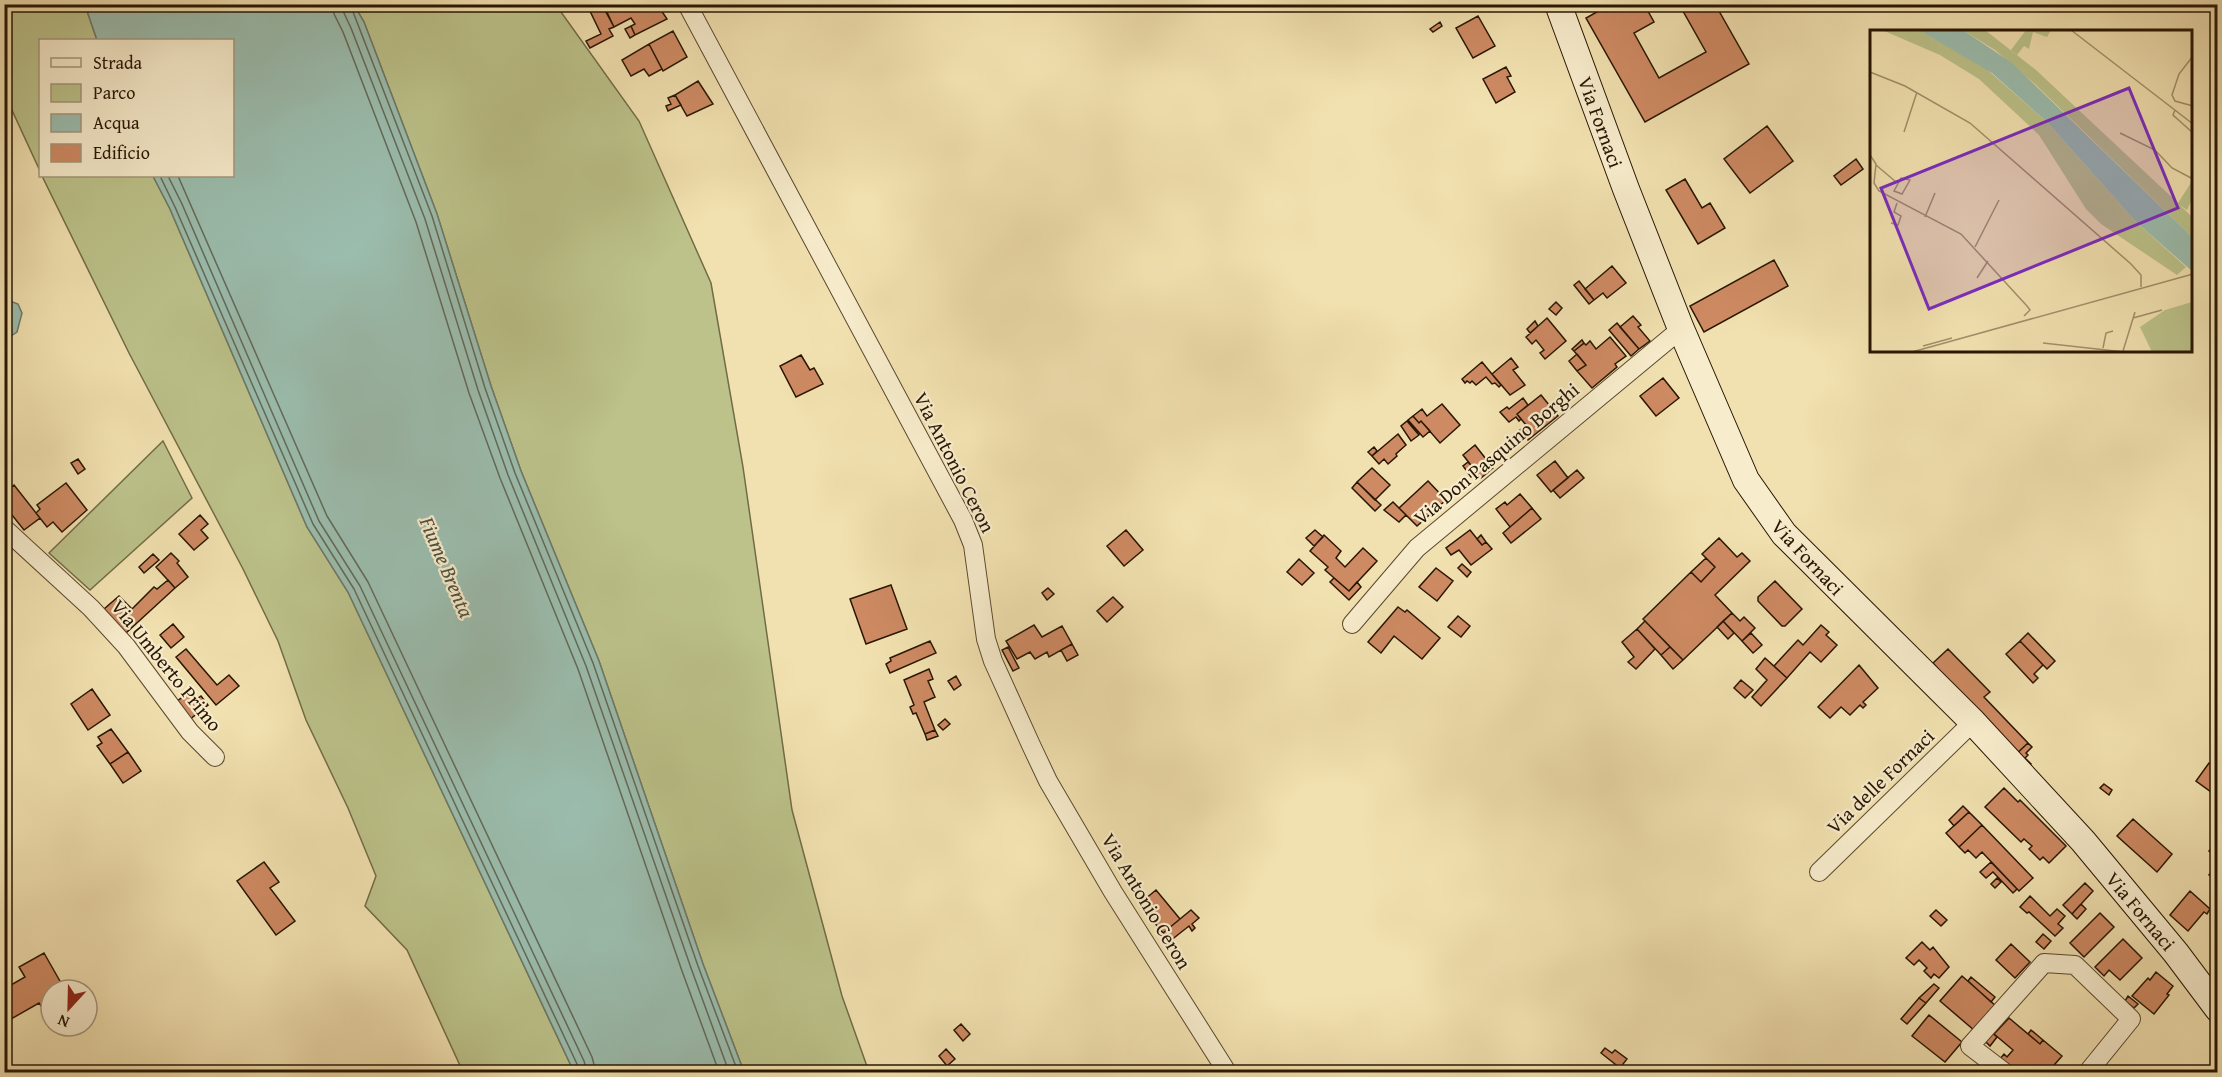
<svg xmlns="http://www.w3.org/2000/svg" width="2222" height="1077" viewBox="0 0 2222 1077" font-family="'Gentium Book Plus',serif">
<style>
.green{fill:#bcc28a;stroke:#726c46;stroke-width:1.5}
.water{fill:#9bbdae;stroke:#6d7a6a;stroke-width:1.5}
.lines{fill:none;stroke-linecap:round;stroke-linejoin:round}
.shore{stroke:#626a58;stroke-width:1.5}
.building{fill:#ce8a63;stroke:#281603;stroke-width:1.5}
.street-casing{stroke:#5a492e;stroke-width:20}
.secondary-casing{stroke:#281603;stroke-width:28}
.street{stroke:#f7eccc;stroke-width:18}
.secondary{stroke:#f7eccc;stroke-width:26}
.labels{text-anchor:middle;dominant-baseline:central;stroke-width:4.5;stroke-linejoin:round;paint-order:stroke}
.street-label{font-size:20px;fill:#281603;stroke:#f7eccc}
.water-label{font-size:21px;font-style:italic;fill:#50503f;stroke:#f7eccc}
.inset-road{fill:none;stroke:#a1906b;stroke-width:1.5}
.view{fill:#7b2cbf;fill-opacity:0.15;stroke:#7b2cbf;stroke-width:3}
.inset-edge{fill:none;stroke:#281603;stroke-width:3}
</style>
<rect width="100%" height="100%" fill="#f2e1b0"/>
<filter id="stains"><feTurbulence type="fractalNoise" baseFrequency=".00333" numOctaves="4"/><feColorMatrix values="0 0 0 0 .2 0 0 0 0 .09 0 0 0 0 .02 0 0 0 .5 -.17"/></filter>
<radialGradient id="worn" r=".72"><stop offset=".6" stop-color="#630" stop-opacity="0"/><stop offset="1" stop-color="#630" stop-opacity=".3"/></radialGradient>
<path class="green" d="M4 5H85L97 40H40V171L5 95Z
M354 5H556L639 121 711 283 743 467 792 810 842 996 869 1072H744L703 964 599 661 521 471 491 386 437 214 364 22Z
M42 176H153L170 209 307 527 348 592 574 1072H463L407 950 365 906 376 876 348 808 306 720 278 641 243 569 129 353Z
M163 441 192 498 90 590 49 553Z"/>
<path class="water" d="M85 5H354L364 22 437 214 491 386 521 471 599 661 703 964 744 1072H574L348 592 307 527 170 209 153 176H232V40H97Z
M10 301 18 304 22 313 17 332 11 336 4 333 5 303Z"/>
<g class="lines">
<path class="shore" d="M333 4 334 14 343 32 416 222 469 393 500 478 578 669 682 971 719 1072
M342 4 343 11 351 28 425 219 478 390 508 475 586 666 691 968 729 1072
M350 4 432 216 485 388 515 473 593 663 698 966 738 1072
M160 176 175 207 313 524 354 589 577 1064 579 1072
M168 176 182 204 319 521 360 586 584 1061 587 1072
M178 176 327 516 368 582 592 1057 596 1072"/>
</g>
<path class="building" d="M593 4H603L614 27 609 29 613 36 590 48 586 41 601 34 588 7Z
M621 4H657L667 19 635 35 631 26 635 24 631 18 614 27 606 12Z
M1611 4H1644L1654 22 1634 33 1659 78 1706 52 1679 4H1715L1749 64 1645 122 1586 18Z
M1478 16 1495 46 1473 58 1456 28Z
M1440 22 1442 26 1433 32 1430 29Z
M631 26 635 35 630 38 625 29Z
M673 31 687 57 663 71 649 44Z
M649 44 662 69 649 76 644 69 631 76 622 60Z
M1506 67 1511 76 1507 77 1515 92 1496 103 1483 79Z
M698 81 713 104 687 116 675 95Z
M675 95 681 105 668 111 666 106 671 104 668 98Z
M1767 126 1793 161 1750 193 1724 159Z
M1856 159 1863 169 1841 185 1834 176Z
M1685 179 1702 208 1710 203 1725 228 1698 244 1666 190Z
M1774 260 1788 286 1704 332 1690 306Z
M1612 266 1626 283 1607 298 1603 293 1594 300 1585 289Z
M1579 281 1594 300 1589 304 1574 285Z
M1556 302 1562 308 1556 315 1549 309Z
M1633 316 1641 325 1638 327 1650 341 1639 349 1620 327Z
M1547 318 1566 341 1545 359 1540 353 1544 350 1536 340 1532 344 1526 337Z
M1535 321 1538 326 1530 333 1527 329Z
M1617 323 1639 349 1631 356 1609 330Z
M1610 337 1626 356 1615 364 1617 367 1592 388 1577 371 1586 365 1574 351 1584 343 1586 345 1590 341 1596 349Z
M1582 340 1584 343 1574 351 1572 349Z
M1577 354 1586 365 1577 371 1569 361Z
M801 355 810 370 814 368 823 384 796 397 780 366Z
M1511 358 1518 367 1513 370 1525 385 1510 395 1492 374Z
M1482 362 1501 385 1499 387 1495 383 1492 384 1486 377 1476 385 1472 381 1470 383 1467 381 1465 383 1462 379Z
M1663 378 1679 398 1656 416 1640 396Z
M1541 395 1558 416 1528 440 1520 430 1526 425 1517 414Z
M1523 398 1528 405 1517 414 1521 419 1519 421 1516 417 1509 422 1500 412 1507 407 1509 409Z
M1442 404 1460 425 1440 443 1421 421 1419 423 1413 416 1422 409 1427 416Z
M1413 416 1419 423 1421 421 1430 431 1423 437 1408 420Z
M1407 421 1419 435 1411 441 1401 426Z
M1398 434 1406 445 1396 454 1397 456 1388 464 1384 459 1379 464 1372 456Z
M1475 445 1493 468 1481 478 1463 455Z
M1374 447 1377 451 1372 456 1368 452Z
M78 459 85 469 78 474 71 463Z
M1555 461 1568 478 1551 492 1537 475Z
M1468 462 1477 472 1471 477 1463 466Z
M1372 468 1390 485 1375 500 1357 482Z
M1577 470 1584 478 1560 498 1553 490Z
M1428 481 1446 500 1417 526 1399 508Z
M1357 482 1381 505 1375 511 1352 488Z
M66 483 87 510 62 532 53 522 47 527 36 513 40 509 37 505Z
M14 485 40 518 24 530 4 505V500L8 497 5 492Z
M1520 494 1532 508 1510 527 1496 509 1505 502 1507 505Z
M1393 502 1406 515 1399 522 1384 510Z
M1532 508 1541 519 1511 543 1503 533Z
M200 515 208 524 201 530 208 538 194 550 179 534Z
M1126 530 1143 550 1124 566 1107 546Z
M1315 530 1323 537 1314 546 1306 538Z
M1470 530 1482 545 1486 542 1492 549 1471 565 1459 550 1451 555 1446 548Z
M1324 535 1341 551 1336 558 1345 567 1363 548 1377 561 1349 591 1325 570 1328 567 1310 551Z
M1481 535 1486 542 1482 545 1477 539Z
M1719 538 1737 557 1742 553 1750 561 1715 595 1732 613 1683 660 1643 619 1691 572 1701 582 1715 567 1702 554Z
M171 553 179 561 177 563 188 577 175 588 156 567Z
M153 554 159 560 144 573 139 567Z
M1706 558 1715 567 1701 582 1691 572Z
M1299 559 1314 573 1302 585 1287 572Z
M1462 564 1471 572 1467 577 1458 568Z
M1436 568 1453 581 1437 601 1419 587Z
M1334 578 1349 591 1357 582 1361 587 1349 600 1330 582Z
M168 580 175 588 126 633 104 609 119 596 132 609 154 587 157 589Z
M1775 581 1802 609 1785 626H1782L1758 601V597Z
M891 585 907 629 866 644 850 599Z
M1048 588 1054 594 1047 600 1042 593Z
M1113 597 1123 607 1107 622 1097 611Z
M1398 607 1405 612 1407 610 1440 638 1422 659 1394 636 1381 653 1368 642Z
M1732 613 1740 621 1744 617 1755 628 1742 641 1723 621Z
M1458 616 1470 626 1461 637 1448 627Z
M1645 621 1670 647 1661 655 1637 629Z
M1723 621 1734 633 1728 639 1717 627Z
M173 624 184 637 171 648 160 635Z
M1034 625 1042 637 1062 626 1072 644 1049 657 1047 652 1035 659 1030 652 1017 659 1006 641Z
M1821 625 1829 632 1826 635 1837 645 1821 662 1810 652 1787 678 1774 666 1798 640 1803 645Z
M1637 629 1655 649 1636 669 1628 662 1634 657 1622 642Z
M1751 633 1762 645 1753 653 1742 641Z
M2028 633 2055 661 2047 669 2020 641Z
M930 641 936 653 890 673 886 664 891 661 890 658Z
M2020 641 2043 665 2034 674 2038 678 2033 683 2006 654Z
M1072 644 1078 655 1067 661 1061 650Z
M1008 647 1019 668 1013 671 1002 650Z
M1670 647 1683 660 1673 669 1661 655Z
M186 649 217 685 229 675 239 686 216 705 176 657Z
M1948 649 1990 692 1984 697 2028 743 2013 757 1933 663Z
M1765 658 1787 678 1761 706 1752 697 1767 680 1756 669Z
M1859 665 1878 688 1863 702 1866 705 1863 708 1860 705 1850 715 1841 707 1830 718 1818 707Z
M929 669 933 679 928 681 935 697 924 702 935 730 925 734 916 713 913 714 910 707 914 705 904 680Z
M956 676 961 685 954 690 948 681Z
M1741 680 1753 690 1745 698 1734 688Z
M92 689 110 715 88 730 71 704Z
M188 693 194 701 201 696 208 705 189 720 176 702Z
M945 719 950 724 943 730 938 725Z
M111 729 128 752 110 764 97 746 102 743 98 737Z
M935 730 938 736 927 740 925 734Z
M2028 743 2032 747 2026 753 2028 755 2025 758 2031 764 2025 769 2013 757Z
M128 752 141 771 123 783 110 764Z
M2209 763 2218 769V797L2196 781Z
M2104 784 2112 790 2109 795 2100 788Z
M2004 788 2018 802 2020 800 2066 846 2049 863 2043 857 2040 860 2029 849 2032 846 2024 839 2021 842 1985 807Z
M1963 806 1969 812 1954 826 1949 820Z
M1969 812 1982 825 1959 847 1946 833Z
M2133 819 2172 854 2157 872 2117 836Z
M1982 825 2033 878 2019 891 1982 852 1976 858 1968 850 1965 853 1959 847Z
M2218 840V857L2209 851Z
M264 862 279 882 270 888 295 921 276 935 237 881Z
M1991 862 2017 889 2013 893 1993 872 1986 878 1980 872Z
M2218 864V882L2209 875Z
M1997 878 2001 882 1995 888 1991 884Z
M2085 883 2093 891 2072 914 2063 905Z
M1156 890 1180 919 1163 933 1139 904Z
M2190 891 2210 909 2207 914 2204 912 2188 931 2170 915Z
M2030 896 2050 916 2057 909 2065 916 2058 924 2063 928 2055 936 2029 912 2027 913 2020 907Z
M2080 905H2082L2086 909 2077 919 2072 914Z
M1191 910 1199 918 1192 924 1195 928 1192 931 1189 926 1170 941 1163 933Z
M1936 910 1947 920 1941 926 1930 916Z
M2100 913 2114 927 2084 957 2070 943Z
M2043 934 2051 941 2044 949 2036 942Z
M2123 939 2142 958 2120 980 2109 970 2104 976 2095 967Z
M1922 942 1930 950 1933 947 1949 967 1939 978 1934 974 1931 978 1924 971 1927 968 1919 960 1914 965 1906 958Z
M2011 944 2030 962 2015 978 1996 960Z
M44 953 65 990H51V1003L42 1007 39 1003 4 1023V989L25 977 19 967Z
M2156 972 2173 986 2167 994 2169 995 2154 1014 2132 996 2148 978 2150 980Z
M1962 976 1996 1006 1975 1031 1940 1001Z
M1971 977 1995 997 1991 1002 1968 981Z
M1934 984 1939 988 1926 1003 1919 998Z
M2128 996 2138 1004 2134 1008 2125 1001Z
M1919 998 1926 1003 1907 1024 1901 1019Z
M1929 1015 1962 1042 1945 1062 1912 1036Z
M2009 1018 2040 1044 2043 1040 2062 1056 2048 1072H2015L1999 1060 2004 1054 2007 1057 2013 1050 1994 1034Z
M961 1024 970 1034 963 1041 954 1030Z
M2031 1030 2043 1040 2040 1044 2028 1034Z
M1991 1032 1997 1037 1990 1046 1984 1040Z
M1605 1048 1612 1053 1615 1050 1627 1059 1620 1068 1601 1053Z
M946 1049 955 1059 947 1066 939 1056Z
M1656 1066 1665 1072H1651Z"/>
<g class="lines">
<defs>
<path id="street" d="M687 4 963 520 973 545 986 639 993 661 1031 745 1048 781 1113 892 1227 1072
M4 528 91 608 126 646 190 732 215 757
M1352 624 1417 548 1681 329
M1819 872 1973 722
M2004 1072 1970 1046 2044 963 2075 965 2131 1019 2088 1072"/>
<path id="secondary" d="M1558 4 1626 189 1681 329 1746 480 1784 534 1973 722 2083 841 2176 953 2218 1009"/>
</defs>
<use href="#street" class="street-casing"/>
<use href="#secondary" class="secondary-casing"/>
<use href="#street" class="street"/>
<use href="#secondary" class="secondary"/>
</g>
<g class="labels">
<g class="street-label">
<text transform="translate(1601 122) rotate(70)">Via Fornaci</text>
<text transform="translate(1496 453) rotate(-40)">Via Don Pasquino Borghi</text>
<text transform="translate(955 462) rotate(63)">Via Antonio Ceron</text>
<text transform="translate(1808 557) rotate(47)">Via Fornaci</text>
<text transform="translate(167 665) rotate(51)">Via Umberto Primo</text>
<text transform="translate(1880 781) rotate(-44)">Via delle Fornaci</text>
<text transform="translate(1147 901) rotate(59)">Via Antonio Ceron</text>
<text transform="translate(2141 911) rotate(50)">Via Fornaci</text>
</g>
<g class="water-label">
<text transform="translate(447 567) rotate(67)">Fiume Brenta</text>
</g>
</g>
<g transform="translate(1870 30)">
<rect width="322" height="322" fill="#f2e1b0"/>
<path d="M12 0H49L113 36 178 93 266 192 316 237 307 245 231 194 216 179 169 105 109 49 70 25ZM93 0H115L166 40 308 173 322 151V169L317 180 310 175 322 187V207L165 54 125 20ZM156 0H181L177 7 163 2 159 19 154 16 147 25 141 20ZM322 272V322H282L270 297 295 280Z" fill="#bcc28a"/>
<path d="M49 0H93L142 33 322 207V241L266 192 178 93 122 43Z" fill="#9bbdae"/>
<path class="inset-road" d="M201 0 323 94M323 26 309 44 302 65 305 71 323 76M0 42 35 56 100 93 261 234 271 245V257M305 80 303 85 323 103M34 102 47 62M250 103 285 120 302 138 323 149M0 125 6 134 4 153 9 161 91 204 157 276 160 280 154 286M6 135 26 152M31 148 40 150 32 164 24 161ZM55 187 65 163M21 193 28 195 31 186 24 182 27 173M105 217 129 170M107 248 118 231M263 288 292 280M173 313 254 322M53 316 82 308M233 318 236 303 243 301M253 321 265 282M42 322 323 244"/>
<path class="view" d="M259 58 308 178 59 279 11 158Z"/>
<rect width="322" height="322" class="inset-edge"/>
</g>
<rect width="2222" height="1077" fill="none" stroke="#f2e1b0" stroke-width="24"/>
<rect x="6" y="6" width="2210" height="1065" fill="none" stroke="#281603" stroke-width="3"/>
<rect x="12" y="12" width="2198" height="1053" fill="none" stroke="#281603" stroke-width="1.5"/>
<rect x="39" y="39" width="195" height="138" fill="#f7eccc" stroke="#a4967c" stroke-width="1.5"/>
<rect x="51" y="58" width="30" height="9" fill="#f7eccc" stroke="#a4967c" stroke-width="1.5"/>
<text x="93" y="69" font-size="18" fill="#281603">Strada</text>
<rect x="51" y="84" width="30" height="18" fill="#bcc28a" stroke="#a4967c" stroke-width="1.5"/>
<text x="93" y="99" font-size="18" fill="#281603">Parco</text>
<rect x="51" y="114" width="30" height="18" fill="#9bbdae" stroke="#a4967c" stroke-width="1.5"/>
<text x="93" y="129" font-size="18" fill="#281603">Acqua</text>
<rect x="51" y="144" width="30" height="18" fill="#ce8a63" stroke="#a4967c" stroke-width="1.5"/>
<text x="93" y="159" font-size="18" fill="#281603">Edificio</text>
<g transform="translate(69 1008) rotate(202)"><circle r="28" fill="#f7eccc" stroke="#a4967c" stroke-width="1.5"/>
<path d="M0-4.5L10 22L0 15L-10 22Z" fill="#8f2418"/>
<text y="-9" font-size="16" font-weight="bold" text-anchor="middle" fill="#281603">N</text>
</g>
<rect width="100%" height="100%" filter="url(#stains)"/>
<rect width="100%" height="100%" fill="url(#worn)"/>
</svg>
